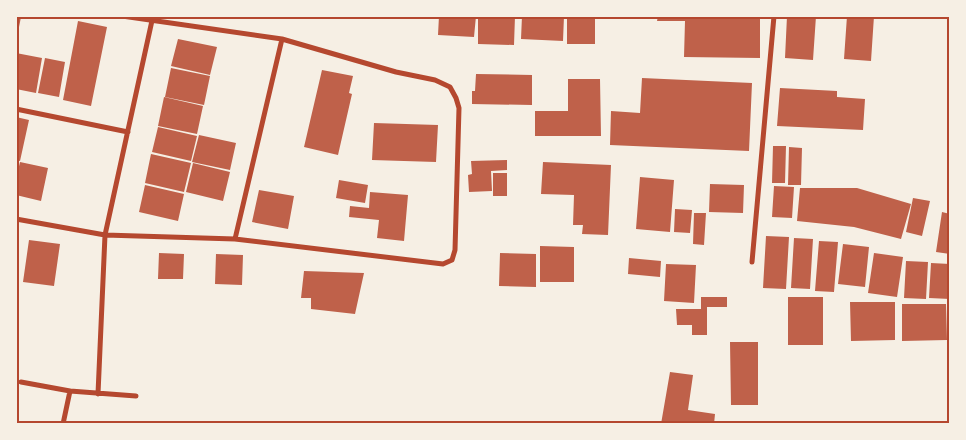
<svg xmlns="http://www.w3.org/2000/svg" width="966" height="440" viewBox="0 0 966 440" font-family="'Open Sans',sans-serif">
<style>
.building{fill:#bf614a}
.lines{fill:none;stroke-linecap:round;stroke-linejoin:round}
.minor{stroke:#b5482f;stroke-width:5}
.neatline{fill:none;stroke:#b5482f;stroke-width:2}
</style>
<rect width="100%" height="100%" fill="#f6efe4"/>
<path class="building" d="M16 16 21 17 17 37H16Z
M439 16H476L474 37 438 35Z
M478 16H515L514 45 478 44Z
M522 16H564L563 41 521 39Z
M567 16H595V44H567Z
M658 16H760V58L684 57 685 21H657Z
M787 16H816L813 60 785 58Z
M847 16H874L871 61 844 59Z
M78 21 107 27 91 106 63 100Z
M178 39 217 47 210 75 171 66Z
M16 53 42 58 36 93 16 89Z
M45 58 65 62 59 97 38 93Z
M171 68 210 76 204 105 165 97Z
M322 70 353 76 349 93 352 94 338 155 304 147Z
M476 74 532 75V105L472 104V91H475Z
M642 78 752 83 749 151 610 145 611 111 640 113Z
M568 79H600L601 136H535V111H568Z
M780 88 837 91V97L865 99 863 130 777 126Z
M164 97 203 106 197 134 158 126Z
M16 117 29 120 20 161 16 160Z
M374 123 438 125 436 162 372 160Z
M158 127 197 136 191 161 152 152Z
M199 135 236 143 230 170 192 162Z
M773 146H786L785 183H772Z
M789 147 802 148 801 185H788Z
M151 154 191 163 184 192 145 183Z
M507 160V170L491 171 492 191 469 192 468 175 472 174 471 161Z
M20 162 48 168 41 201 16 195V179Z
M543 162 611 165 608 235 582 234 583 225H573L574 195 541 194Z
M193 163 230 172 223 201 186 192Z
M493 173H507V196H493Z
M640 177 674 180 670 232 636 229Z
M339 180 368 185 365 203 336 198Z
M710 184 744 185 743 213 709 212Z
M145 185 184 194 178 221 139 212Z
M774 186 794 187 792 218 772 217Z
M800 188H857L911 204 901 239 854 227 797 221Z
M259 190 294 196 288 229 252 222Z
M370 192 408 195 404 241 377 238 379 220 349 217 350 206 369 208Z
M913 198 930 201 922 236 906 232Z
M675 209 692 210 690 233 674 232Z
M942 212 950 214V254L936 252Z
M694 213H706L704 245 693 244Z
M766 236 789 237 786 289 763 288Z
M794 238 813 239 810 289 791 288Z
M29 240 60 244 54 286 23 282Z
M819 241 838 242 834 292 815 291Z
M843 244 869 247 865 287 838 284Z
M540 246 574 247V282H540Z
M159 253 184 254 183 279H158Z
M500 253 536 254V287L499 286Z
M874 253 903 257 897 297 868 293Z
M216 254 243 255 242 285 215 284Z
M629 258 661 261 660 277 628 274Z
M906 261 928 262 926 299 904 298Z
M931 263 950 264V299L929 298Z
M666 264 696 265 694 303 664 301Z
M304 271 364 273 355 314 311 309V298H301Z
M701 297H727V307H707V335H692V325H677L676 309H701Z
M788 297H823V345H788Z
M850 302H895V340L851 341Z
M902 304H946L947 340 902 341Z
M730 342H758V405H731Z
M670 372 693 375 688 410 715 414 714 424H661Z"/>
<g class="lines">
<path class="minor" d="M16 109 128 132
M16 219 105 235 235 239 443 264 452 260 455 250 459 108 456 98 450 87 435 80 396 72 282 39 122 16
M235 239 282 39
M752 262 774 16
M21 382 70 391 136 396
M98 394 105 235 153 16
M63 424 70 391"/>
</g>
<rect width="966" height="440" fill="none" stroke="#f6efe4" stroke-width="35"/>
<rect x="18" y="18" width="930" height="404" class="neatline"/>
</svg>
